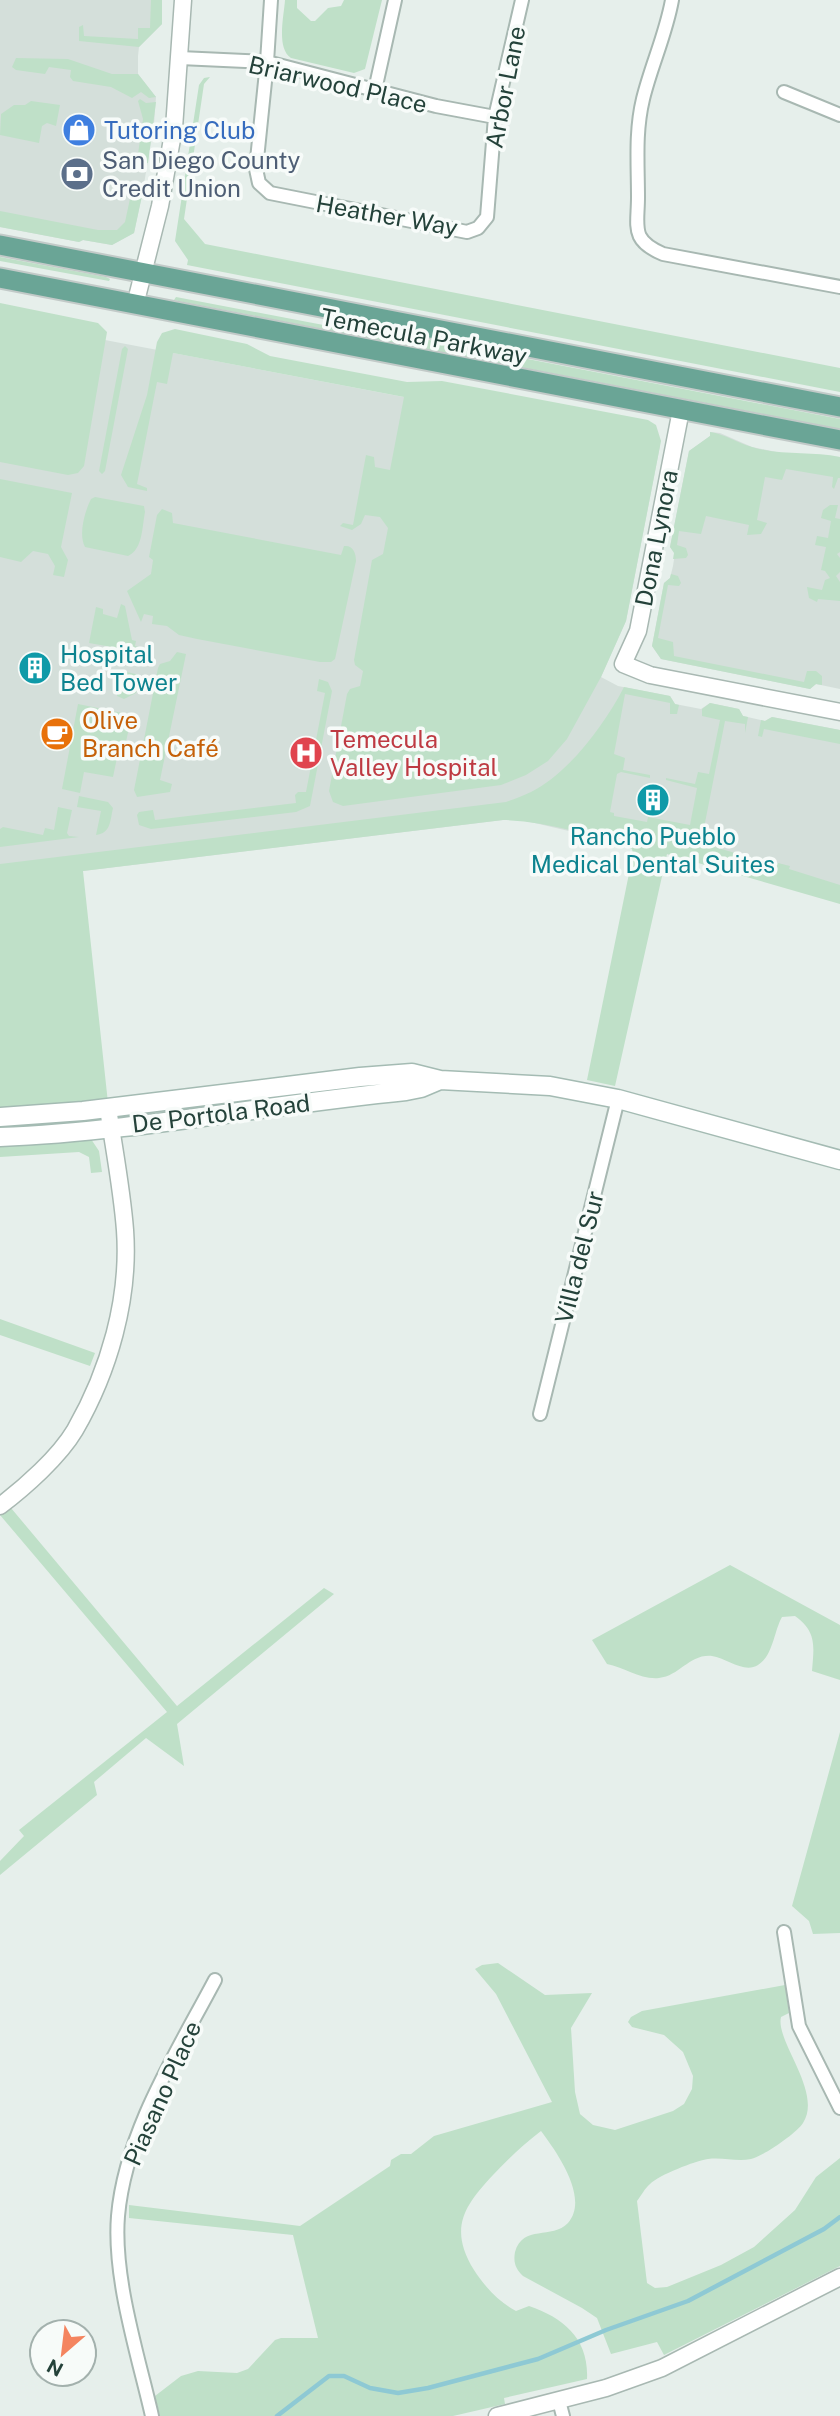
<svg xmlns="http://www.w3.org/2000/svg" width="840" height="2416" viewBox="0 0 840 2416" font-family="'Public Sans',sans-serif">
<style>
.built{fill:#d4dfda}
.green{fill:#bfe0c8}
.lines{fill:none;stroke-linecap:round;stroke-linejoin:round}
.stream{stroke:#8ec9d4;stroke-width:4.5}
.minor-casing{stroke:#a8b8b2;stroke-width:16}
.tertiary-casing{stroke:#a8b8b2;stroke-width:19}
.secondary-casing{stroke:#a4bbb3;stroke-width:21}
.primary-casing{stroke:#c2cac8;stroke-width:23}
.minor{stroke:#fff;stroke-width:12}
.tertiary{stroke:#fff;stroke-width:16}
.secondary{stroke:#fff;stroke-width:18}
.primary{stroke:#6aa596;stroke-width:19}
.labels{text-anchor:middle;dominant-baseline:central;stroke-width:7;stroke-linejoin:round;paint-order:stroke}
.street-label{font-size:24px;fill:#24423a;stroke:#f7fbf9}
.shop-label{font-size:24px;fill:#366cbe;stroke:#f7fbf9;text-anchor:start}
.service-label{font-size:24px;fill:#4e5e75;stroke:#f7fbf9;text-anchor:start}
.culture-label{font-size:24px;fill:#0d838f;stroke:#f7fbf9;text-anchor:start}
.food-label{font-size:24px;fill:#c56008;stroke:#f7fbf9;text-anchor:start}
.health-label{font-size:24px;fill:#be3a42;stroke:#f7fbf9;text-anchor:start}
</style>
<rect width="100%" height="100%" fill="#e6efeb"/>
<path class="built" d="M0 0H162V24L139 47 138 56V74L156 97 154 124 143 190 134 233 112 245 83 240 79 242 0 227Z
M0 320 660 446 626 621 601 677 618 686 670 696 675 704 701 709 710 703 739 709 743 716 765 721 772 717 840 730V895L522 820H503L83 871 0 1111Z
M710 432 720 433 752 447 786 454 840 457V689L816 684 810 689 661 659 652 646 664 583 670 578 673 566 675 553 670 547 689 451 710 436Z"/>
<path class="green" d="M151 0H162V24L139 47 79 41V27L83 25 84 36 138 39V28H150Z
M285 0H297V8L311 21H315L328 8 341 6 344 0H382L365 69 354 73 291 58C276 48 284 16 285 0Z
M16 58 68 59 112 74H138L156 97 149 98 141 92 132 98 111 87 73 81 70 77 71 70 49 67 45 74 16 70 12 67Z
M210 77 204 84 184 219 205 244 840 368V392L187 265 188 260 175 241 199 85 204 78Z
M140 99 146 103 156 102 148 163 137 161 143 119 138 101Z
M31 101 60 105 56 126 47 123 42 126 39 143 0 135 1 114 14 105H25Z
M131 194 142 196 134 233 112 245 83 240 79 242 0 227V211L98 230H117L125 222Z
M0 257 106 277 110 279 109 281 0 261Z
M176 297 334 327 372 329 840 419V429L183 302 174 300Z
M0 303 98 323 107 332 84 466 78 473 68 475 0 462Z
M175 329 247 344 270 356 407 382 442 381 648 420 656 425 661 441 626 621 601 677 567 739 548 761 526 775 501 785 343 806 333 802 329 791 347 694 350 689 360 686 363 671 355 665 354 660 372 560 383 554 388 528 380 517 365 515 361 524 352 530 340 526 343 523 353 525 366 455 374 457 375 467 390 470 404 397 173 353 167 384 157 382 137 484 147 488V491L128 487 121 475 147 395 157 342 162 333Z
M125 346 128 349 105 471 102 474 99 471 122 349Z
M710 432C725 434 737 443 752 447 781 456 811 451 840 457V478H838L834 489 832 487 833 477 786 469 782 480 765 477 757 520 767 523 761 534 747 535 749 525 706 516 701 534 679 531 677 545 686 548 688 555 686 558 673 559 674 553 670 547 689 451 710 436Z
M0 479 72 493 61 547 68 560 64 577 53 575 55 566 48 554 33 551 21 562 0 557Z
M95 497 144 506 145 512C142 527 143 549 128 556L85 547C78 534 85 511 91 499Z
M830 505H838L835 518 840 519V552L837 554 840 558V572L836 576 840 582V601L818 599 817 602 809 598 807 587 822 590 825 580 830 578 825 571 821 570 826 547 815 545 817 536 828 538 831 521 821 518 823 510Z
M162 509 172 513 173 523 341 555 344 546C353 545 356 553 356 561L335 659 331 662H320L197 639 179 635 167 626 152 624 153 616 144 614 141 622 127 591 151 574 153 560 149 557 157 515Z
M671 574 678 576 681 583 679 586 668 585 658 638 673 642 674 656 804 682 807 671H816L822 676V685L816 684 810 689 661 659 652 646 664 583 670 578Z
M121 604 125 606 132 640 136 641 135 646 142 648V662L133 660 129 650 89 643 96 607 103 609V614L117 618Z
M177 652 186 654 160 780 172 784 170 792 137 797 134 790 158 668 160 664 170 661Z
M122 671 140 675 136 693 124 699 117 696Z
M319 679 328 682 332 691 310 806 296 812 151 829 139 825 137 815 139 812 153 810 155 820 296 803 295 795 298 792H306L325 693 317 691Z
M624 687 670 696 675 704 679 705 677 714H670V703L625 694 614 754 625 758 623 770 650 775V778L621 772 617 774 610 812 614 813V816L647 822 648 817 690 825 697 788 666 780V778L695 784 698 772 709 774 720 720 702 716V709L710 703 739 709 743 716 748 717 745 733V724L725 721 701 843 776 865 778 863 790 866 789 869 840 885V904L667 854 615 1086 587 1080 633 854 632 849C591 835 547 821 503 820L83 871 108 1103 0 1111V864L506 802C514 799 523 796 531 792 569 773 605 724 624 687Z
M78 704 132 715 125 746 118 753 113 777 84 772 80 793 62 789Z
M772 717 840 730V744L764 729 762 737 758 736 761 720 765 721Z
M79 796 108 802 113 808C110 821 111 833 96 835L101 811 77 807Z
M58 807 72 810 67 833 69 836 79 837 0 847V829L3 827 43 835 45 828 54 830Z
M91 1139 99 1151 102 1172 91 1173 89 1157 79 1152 0 1157V1142Z
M0 1319 95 1353 90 1366 0 1335Z
M11 1508 177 1706 324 1588 334 1594 177 1724 184 1766 146 1738 94 1782 97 1795 0 1875V1861L24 1836 19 1830 167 1712 0 1515Z
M730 1565 840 1625V1680L812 1671C814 1646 817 1632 795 1616L782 1617C774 1631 773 1656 758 1665 744 1674 727 1658 712 1656 689 1654 680 1676 659 1678 641 1680 624 1667 607 1664L592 1640Z
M840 1732V1933L813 1934 809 1921 792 1906Z
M498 1963 545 1995 592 1993 571 2028 575 2092 580 2114 593 2125 615 2130 673 2111 684 2104 692 2089 693 2076 683 2052 664 2035 632 2027 628 2022 631 2017 642 2011 785 1985 789 2013 781 2017C775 2041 823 2092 803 2123 797 2133 762 2157 751 2159 737 2162 723 2157 708 2159 695 2161 659 2175 650 2184 645 2188 641 2196 637 2201L647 2283 655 2288 667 2287 721 2265 754 2247 795 2210 816 2177 840 2158V2266L664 2355 657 2342 611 2354 597 2318 582 2308 523 2276C516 2269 513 2263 515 2252 523 2224 552 2240 568 2223 590 2198 556 2151 541 2131 523 2145 508 2159 493 2175 463 2207 449 2229 474 2270 484 2286 500 2303 516 2311L529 2306C564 2318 589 2339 587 2379L504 2398 505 2404 453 2416H160L155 2396 181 2376 198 2371 237 2373 248 2369 275 2340 281 2338H318L293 2235 129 2218V2205L300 2226 390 2166 391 2160 401 2154H411L434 2136 552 2102 496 1994 475 1969 482 1965Z"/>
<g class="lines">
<path class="stream" d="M277 2416 329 2376H344L370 2388 398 2393 428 2388 538 2359 606 2330 688 2301 824 2229 840 2217"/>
<defs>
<path id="minor" d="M271 0 267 62 256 169 259 183 270 193 467 232 478 228 487 217 495 117 522 0
M672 0C666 34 651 66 643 99 635 132 638 164 638 197 638 227 630 240 663 254L840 287
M180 58 267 62 436 106 495 117
M375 90 395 0
M784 92 840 115
M540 1414 618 1099
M784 1932 799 2026 840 2108
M559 2401 563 2416
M152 2416C138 2355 113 2278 118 2216 125 2133 177 2052 215 1980"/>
<path id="tertiary" d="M135 305 160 206 174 128 183 0
M681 410 638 631 623 664 650 675 840 712
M0 1506C25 1487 59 1457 75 1430 109 1371 130 1299 125 1230 122 1190 114 1149 108 1108
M497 2416 606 2388 662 2368 840 2277"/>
<path id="secondary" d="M0 1117 83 1111 360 1077 412 1073 440 1080 550 1086 618 1099 840 1160
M0 1137C135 1132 271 1104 406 1091L421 1088 440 1080"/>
<path id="primary" d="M0 245 840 407
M0 278 840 440"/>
</defs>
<use href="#minor" class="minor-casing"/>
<use href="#tertiary" class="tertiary-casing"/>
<use href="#secondary" class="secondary-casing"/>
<use href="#primary" class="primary-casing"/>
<use href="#minor" class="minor"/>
<use href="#tertiary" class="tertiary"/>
<use href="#secondary" class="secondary"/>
<use href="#primary" class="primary"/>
</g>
<defs>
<symbol id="shop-disc" viewBox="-11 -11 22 22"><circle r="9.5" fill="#3f7fe0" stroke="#f7fbf9"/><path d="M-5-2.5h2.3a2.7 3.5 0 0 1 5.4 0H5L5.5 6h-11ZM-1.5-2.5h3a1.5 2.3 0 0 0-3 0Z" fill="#fff"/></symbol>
<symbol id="bank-disc" viewBox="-11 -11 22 22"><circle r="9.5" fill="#5c6f8a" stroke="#f7fbf9"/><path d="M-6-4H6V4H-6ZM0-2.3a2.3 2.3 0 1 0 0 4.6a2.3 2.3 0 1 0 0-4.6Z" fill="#fff"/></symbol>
<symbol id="building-disc" viewBox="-11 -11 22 22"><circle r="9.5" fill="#0f9aa8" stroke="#f7fbf9"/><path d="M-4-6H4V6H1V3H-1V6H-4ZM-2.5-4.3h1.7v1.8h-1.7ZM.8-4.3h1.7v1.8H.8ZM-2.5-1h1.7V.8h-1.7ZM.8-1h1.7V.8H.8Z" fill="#fff"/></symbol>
<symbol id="cafe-disc" viewBox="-11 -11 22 22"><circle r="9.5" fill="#e8710a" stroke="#f7fbf9"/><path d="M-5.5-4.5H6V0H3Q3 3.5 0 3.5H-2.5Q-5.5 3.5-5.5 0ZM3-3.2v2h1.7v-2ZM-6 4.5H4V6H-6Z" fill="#fff"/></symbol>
<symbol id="hospital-disc" viewBox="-11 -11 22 22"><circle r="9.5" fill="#e0444e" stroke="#f7fbf9"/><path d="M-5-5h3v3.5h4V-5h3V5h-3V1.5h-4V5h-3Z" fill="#fff"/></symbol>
</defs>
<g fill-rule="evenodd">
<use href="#shop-disc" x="60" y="111" width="38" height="38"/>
<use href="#bank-disc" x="58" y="155" width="38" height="38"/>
<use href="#building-disc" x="16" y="649" width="38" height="38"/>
<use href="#cafe-disc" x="38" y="715" width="38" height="38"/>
<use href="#hospital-disc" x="287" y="734" width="38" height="38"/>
<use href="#building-disc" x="634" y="781" width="38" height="38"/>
</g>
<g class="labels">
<g class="street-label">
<text transform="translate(338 84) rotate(13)">Briarwood Place</text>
<text transform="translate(505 87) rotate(-79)">Arbor Lane</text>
<text transform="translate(387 215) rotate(10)">Heather Way</text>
<text transform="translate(424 336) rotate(11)">Temecula Parkway</text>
<text transform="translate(656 538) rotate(-79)">Dona Lynora</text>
<text transform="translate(221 1113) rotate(-7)">De Portola Road</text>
<text transform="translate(579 1257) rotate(-76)">Villa del Sur</text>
<text transform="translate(162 2093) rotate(-66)">Piasano Place</text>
</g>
<g class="shop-label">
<text x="104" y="130">Tutoring Club</text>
</g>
<g class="service-label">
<text x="102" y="160">San Diego County<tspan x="102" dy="28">Credit Union</tspan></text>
</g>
<g class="culture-label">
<text x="60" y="654">Hospital<tspan x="60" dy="28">Bed Tower</tspan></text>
<text x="653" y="836" text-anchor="middle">Rancho Pueblo<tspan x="653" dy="28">Medical Dental Suites</tspan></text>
</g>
<g class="food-label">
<text x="82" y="720">Olive<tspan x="82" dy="28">Branch Café</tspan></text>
</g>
<g class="health-label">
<text x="330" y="739">Temecula<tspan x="330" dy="28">Valley Hospital</tspan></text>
</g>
</g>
<g transform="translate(63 2353) rotate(208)"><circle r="33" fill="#f7fbf9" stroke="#a3b1ad" stroke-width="2"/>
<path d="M0-5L12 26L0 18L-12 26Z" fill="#f4845f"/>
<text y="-10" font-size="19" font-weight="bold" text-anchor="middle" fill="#24423a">N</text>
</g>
</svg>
